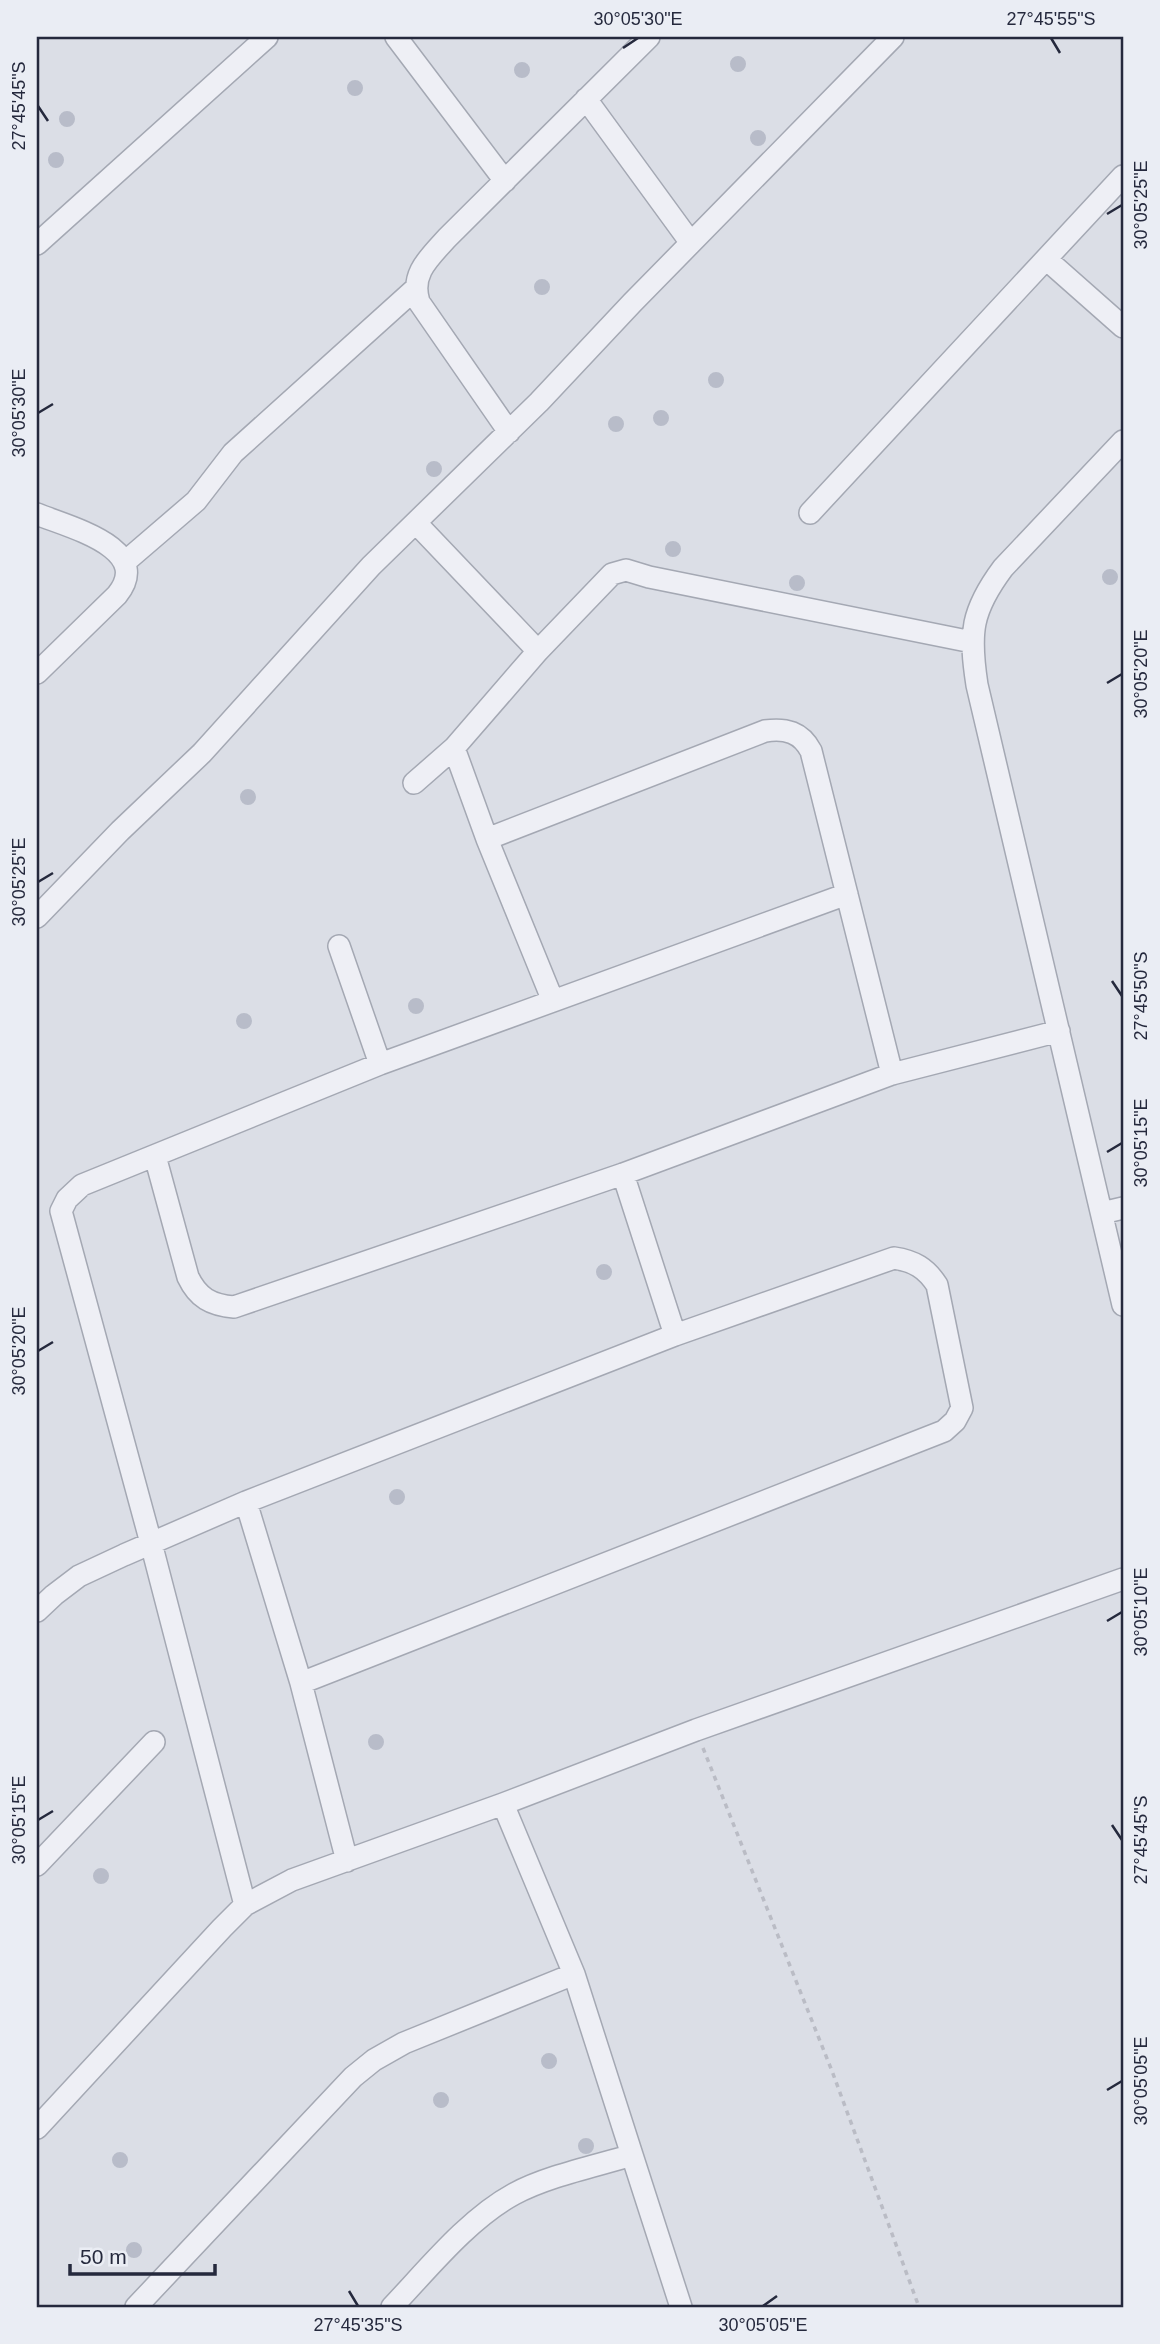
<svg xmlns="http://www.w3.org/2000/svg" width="1160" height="2344" viewBox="0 0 1160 2344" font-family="Helvetica,sans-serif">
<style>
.building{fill:#b8bcc9}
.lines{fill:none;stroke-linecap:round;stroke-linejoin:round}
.street-casing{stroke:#a4a8b3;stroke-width:24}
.path{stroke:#babcc5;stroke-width:3.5;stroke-dasharray:5 5;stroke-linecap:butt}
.street{stroke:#eeeff5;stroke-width:21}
.ticks{fill:none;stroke:#25293d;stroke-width:2.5}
.neatline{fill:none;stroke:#25293d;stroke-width:2.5}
.ticks-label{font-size:18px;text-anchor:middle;fill:#25293d}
</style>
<rect width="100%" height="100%" fill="#dbdee6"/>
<path class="building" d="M730 64a8 8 0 1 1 16 0a8 8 0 1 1-16 0Z
M514 70a8 8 0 1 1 16 0a8 8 0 1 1-16 0Z
M347 88a8 8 0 1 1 16 0a8 8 0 1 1-16 0Z
M59 119a8 8 0 1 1 16 0a8 8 0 1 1-16 0Z
M750 138a8 8 0 1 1 16 0a8 8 0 1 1-16 0Z
M48 160a8 8 0 1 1 16 0a8 8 0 1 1-16 0Z
M534 287a8 8 0 1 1 16 0a8 8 0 1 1-16 0Z
M708 380a8 8 0 1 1 16 0a8 8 0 1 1-16 0Z
M653 418a8 8 0 1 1 16 0a8 8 0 1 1-16 0Z
M608 424a8 8 0 1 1 16 0a8 8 0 1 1-16 0Z
M426 469a8 8 0 1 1 16 0a8 8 0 1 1-16 0Z
M665 549a8 8 0 1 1 16 0a8 8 0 1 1-16 0Z
M1102 577a8 8 0 1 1 16 0a8 8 0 1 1-16 0Z
M789 583a8 8 0 1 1 16 0a8 8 0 1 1-16 0Z
M240 797a8 8 0 1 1 16 0a8 8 0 1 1-16 0Z
M408 1006a8 8 0 1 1 16 0a8 8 0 1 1-16 0Z
M236 1021a8 8 0 1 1 16 0a8 8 0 1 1-16 0Z
M596 1272a8 8 0 1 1 16 0a8 8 0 1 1-16 0Z
M389 1497a8 8 0 1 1 16 0a8 8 0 1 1-16 0Z
M368 1742a8 8 0 1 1 16 0a8 8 0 1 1-16 0Z
M93 1876a8 8 0 1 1 16 0a8 8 0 1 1-16 0Z
M541 2061a8 8 0 1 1 16 0a8 8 0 1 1-16 0Z
M433 2100a8 8 0 1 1 16 0a8 8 0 1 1-16 0Z
M578 2146a8 8 0 1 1 16 0a8 8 0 1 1-16 0Z
M112 2160a8 8 0 1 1 16 0a8 8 0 1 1-16 0Z
M126 2250a8 8 0 1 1 16 0a8 8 0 1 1-16 0Z"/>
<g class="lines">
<defs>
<path id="street" d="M396 37 505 181
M586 99 691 243
M37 244 267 37
M1046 259 1123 327
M509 432 419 302C410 274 429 258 447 238L649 37
M1123 441 1003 568C971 611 969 633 977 685L1123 1305
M810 513 1123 176
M37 514C68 527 155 548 117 595L37 673
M416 523 538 651
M125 562 196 501 233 453 415 289
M454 748 487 839 553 1001
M414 783 454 748 538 651 612 574 626 570 649 577 972 642
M487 839 765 731C786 728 801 732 811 751L892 1074
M37 917 120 831 202 753 371 566 539 402 632 303 893 37
M339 946 380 1064
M155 1156 188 1277C198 1298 211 1305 234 1307L623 1174 892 1074 1059 1031
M623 1174 675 1335
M1102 1213 1123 1208
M246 1502 301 1683 347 1861
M37 1611 54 1595 79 1576 124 1555 246 1502 675 1335 894 1258C914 1261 926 1268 937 1285L962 1408 955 1421 944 1431 301 1683
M37 1865 154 1742
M245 1905 151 1543 61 1211 67 1199 82 1185 380 1064 847 894
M37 2128 222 1928 245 1905 292 1880 503 1804 696 1730 1123 1579
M632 2155 681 2307
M136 2307 353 2077 374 2060 404 2043 574 1974
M392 2307C428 2269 468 2219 514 2194 547 2176 596 2166 632 2155L574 1974 503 1804"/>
</defs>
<use href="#street" class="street-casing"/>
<path class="path" d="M703 1748 832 2071 919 2307"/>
<use href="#street" class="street"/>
</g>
<path class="ticks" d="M1051 38 1060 53M623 48 638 38M38 106 48 121M1107 214 1122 205M38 413 53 404M1107 683 1122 674M38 882 53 873M1112 981 1122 996M1107 1152 1122 1143M38 1351 53 1342M1107 1621 1122 1612M38 1820 53 1811M1112 1825 1122 1840M1107 2090 1122 2081M349 2291 358 2306M763 2306 777 2296"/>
<rect width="1160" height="2344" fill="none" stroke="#eaedf4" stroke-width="77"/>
<path d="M70 2264v10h145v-10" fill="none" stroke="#25293d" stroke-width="3.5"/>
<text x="80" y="2264" font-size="21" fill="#25293d" stroke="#eaedf4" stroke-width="5" paint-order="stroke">50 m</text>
<rect x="38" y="38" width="1084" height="2268" class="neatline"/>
<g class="ticks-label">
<text x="638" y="25">30°05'30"E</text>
<text x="1051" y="25">27°45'55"S</text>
<text transform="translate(19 106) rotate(-90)" y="6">27°45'45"S</text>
<text transform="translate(1141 205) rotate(-90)" y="6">30°05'25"E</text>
<text transform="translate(19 413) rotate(-90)" y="6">30°05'30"E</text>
<text transform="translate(1141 674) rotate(-90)" y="6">30°05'20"E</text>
<text transform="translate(19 882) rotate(-90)" y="6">30°05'25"E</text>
<text transform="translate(1141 996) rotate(-90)" y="6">27°45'50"S</text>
<text transform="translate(1141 1143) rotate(-90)" y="6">30°05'15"E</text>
<text transform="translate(19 1351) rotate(-90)" y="6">30°05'20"E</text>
<text transform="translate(1141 1612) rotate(-90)" y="6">30°05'10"E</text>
<text transform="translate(19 1820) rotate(-90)" y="6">30°05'15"E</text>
<text transform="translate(1141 1840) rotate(-90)" y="6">27°45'45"S</text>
<text transform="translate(1141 2081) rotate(-90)" y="6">30°05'05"E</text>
<text x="358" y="2331">27°45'35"S</text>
<text x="763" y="2331">30°05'05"E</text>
</g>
</svg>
